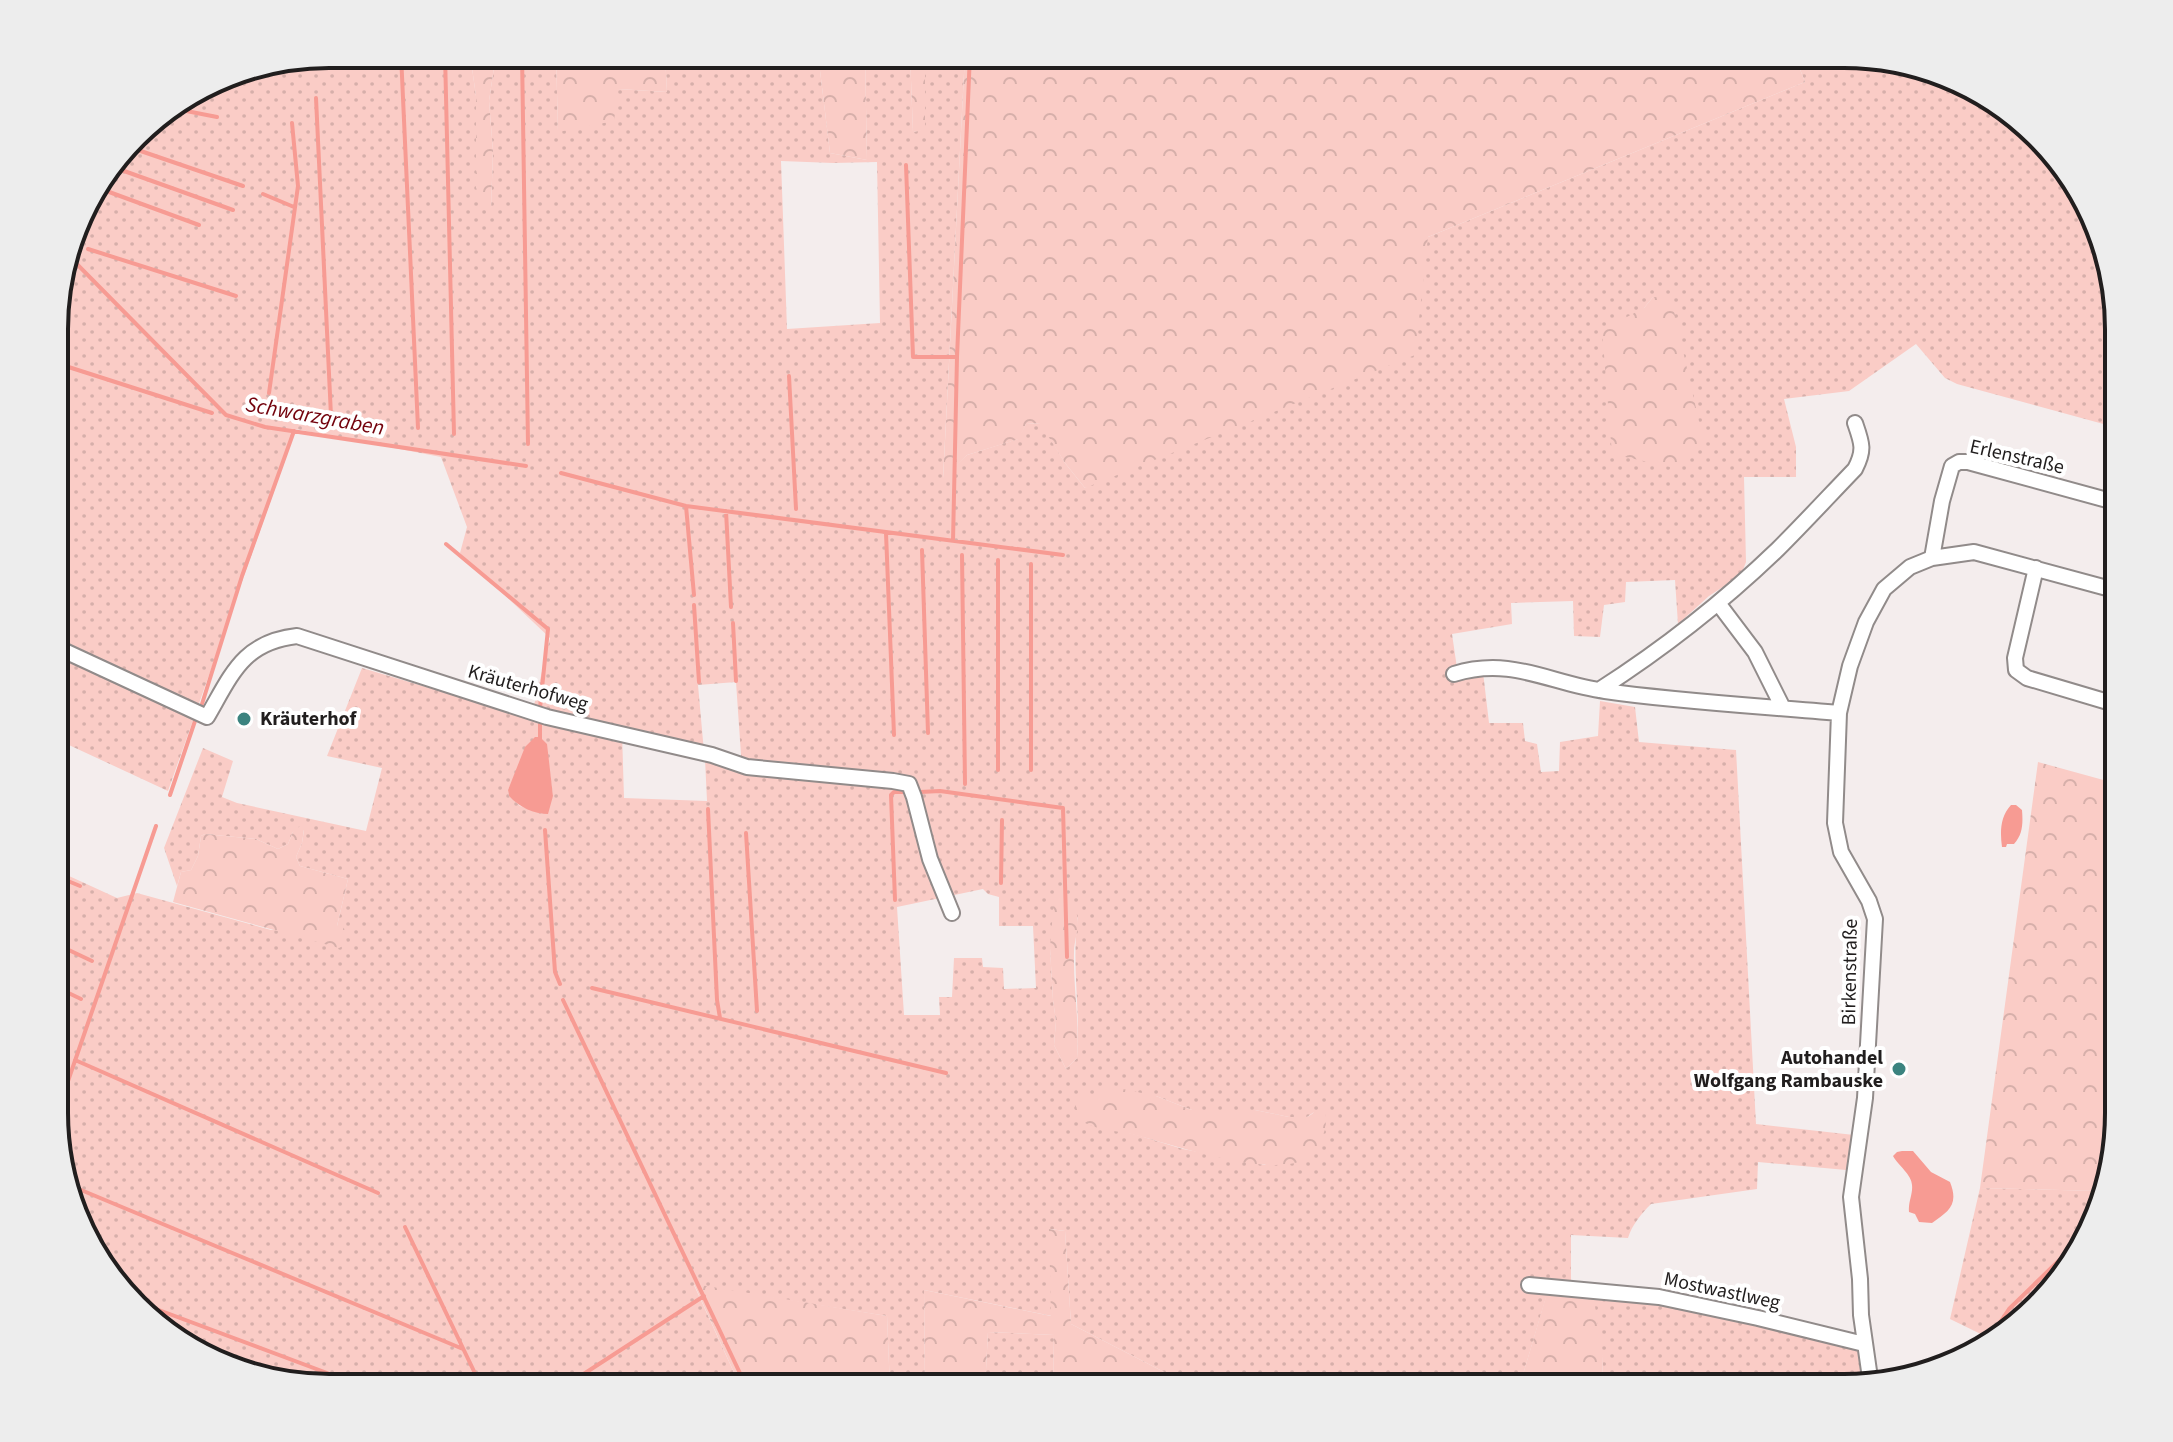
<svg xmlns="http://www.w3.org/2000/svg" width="2173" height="1442" viewBox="0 0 2173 1442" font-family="'Source Sans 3',sans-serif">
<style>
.grass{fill:url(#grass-dots);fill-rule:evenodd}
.forest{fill:url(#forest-crowns)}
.water{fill:#f79b93}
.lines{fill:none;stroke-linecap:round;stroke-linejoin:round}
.stream{stroke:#f79b93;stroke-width:4}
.minor-casing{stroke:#918b8a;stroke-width:18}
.minor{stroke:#fff;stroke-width:14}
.poi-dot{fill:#3b837f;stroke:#fff;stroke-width:3}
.labels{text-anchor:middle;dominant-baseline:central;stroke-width:8;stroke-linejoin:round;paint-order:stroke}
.street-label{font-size:20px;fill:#211e1e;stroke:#fff}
.poi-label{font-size:20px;font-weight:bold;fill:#211e1e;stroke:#fff;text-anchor:start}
.water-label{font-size:22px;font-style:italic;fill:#73020c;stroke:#fff}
.rim{fill:none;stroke:#211e1e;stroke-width:4}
</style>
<defs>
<pattern id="grass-dots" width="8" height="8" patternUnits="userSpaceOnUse" patternTransform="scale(2)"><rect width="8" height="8" fill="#faccc6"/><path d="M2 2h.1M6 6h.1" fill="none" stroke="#d6afaa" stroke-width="1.8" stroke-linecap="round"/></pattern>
<pattern id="forest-crowns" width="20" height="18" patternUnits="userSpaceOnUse" patternTransform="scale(2)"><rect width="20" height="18" fill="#faccc6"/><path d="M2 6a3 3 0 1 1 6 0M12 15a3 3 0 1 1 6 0" fill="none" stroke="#d6afaa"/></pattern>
</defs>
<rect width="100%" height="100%" fill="#f4eded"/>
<path class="grass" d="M329 54H470L476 96V187L491 208 493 151 489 101 496 54H556L558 131 618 89 667 92 665 54H818L830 153 867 160 865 54H910L913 132 925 129V54H965L943 478 967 455 1018 439 1026 424 1041 423 1065 463 1085 488 1428 237 1805 82 1794 54H1844L1932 68 1997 101 2082 192 2118 312V428L1957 384 1945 378 1916 344 1849 391 1784 399 1796 447V477H1744L1746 562 1741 575 1709 596 1678 624 1675 580 1626 582 1625 602 1604 605 1600 637 1574 636 1573 601 1511 603 1512 624 1452 634 1457 668 1483 672 1489 723H1523L1525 741 1537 744 1541 772 1559 771 1560 742 1598 736 1600 701 1635 707 1639 742 1736 750 1756 1124 1854 1135 1846 1170 1758 1162 1757 1189 1651 1204C1641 1214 1632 1225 1628 1238L1571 1235V1283L1849 1337 1871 1338 1875 1383 1861 1387 1602 1388 1603 1356 1547 1294 1519 1388H1195L1071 1324 1065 1231 1050 1229 1052 1316 924 1290 925 1388H890L887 1316 694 1285 741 1388H329L241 1374 176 1341 91 1251 56 1148V870L117 898 137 893 271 930 337 926 348 879 300 866 296 857 302 843 304 830 293 832 288 844 278 849 256 839 205 834 201 836 198 856 191 870 181 872 177 886 164 848 203 748 233 761 222 797 237 803 366 831 382 768 327 756 362 668 531 718 550 638 460 553 467 527 441 457 296 429 168 791 56 739V294L83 207 147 123 224 75ZM781 161 833 163 877 162 880 323 787 329ZM1653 297 1612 453 1644 308ZM736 682 742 769 705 759 707 801 624 798 622 732 704 752 698 685ZM549 767 553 796 543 814 520 806 509 796 508 790 517 770ZM983 889 988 894 999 897V926H1033L1036 988 1004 989 1003 968 983 967 982 958H954L952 997H939L940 1015H904L897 907ZM1078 917C1071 964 1081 1011 1077 1058L1066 1069 1054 1045 1056 1021 1053 1000 1050 948ZM1093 1096H1156L1192 1110H1255L1289 1117H1307L1314 1112 1265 1165 1183 1149 1137 1135 1084 1122Z
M1980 1188 2098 1191 2072 1266 1993 1340 1950 1319Z
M988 1332 1054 1335 1053 1388H985Z"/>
<path class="forest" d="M470 54H496L489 101 493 151 491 208 481 207 476 187V96Z
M556 54H665L667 92 618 89 614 121 558 132Z
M818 54H865L867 160 830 153Z
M910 54H925V130L913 132Z
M965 54H973L974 60 986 54H1474L1471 65 1510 54H1794L1805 82 1428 237 1415 355 1085 488 1065 463 1040 423 1026 424 1019 439 967 455 943 480Z
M1653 297 1671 298 1703 439 1694 456 1675 468 1612 454 1602 330 1644 308Z
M2038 762 2118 784V1130L2098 1191 1980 1188Z
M301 825 304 829 302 843 296 857 300 866 348 879 337 926 344 928 347 944 339 948 173 902 181 872 191 870 198 856 201 836 205 834 256 839 278 849 288 844 293 832Z
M1057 895C1067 897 1075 905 1077 915 1080 926 1074 941 1074 952 1073 988 1080 1023 1077 1058L1066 1069 1054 1045 1056 1021 1053 1000 1050 948 1054 899Z
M1102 1087 1118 1088 1156 1096 1192 1110H1255L1289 1117H1307L1324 1107C1328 1118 1326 1131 1320 1142 1318 1146 1317 1150 1314 1153 1285 1185 1172 1144 1135 1135 1121 1131 1094 1130 1082 1121 1077 1116 1075 1111 1075 1105L1084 1096H1093Z
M1049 1229 1065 1231 1071 1324 1195 1388H1053L1054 1335 988 1332 985 1388H925L924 1290 1051 1316Z
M694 1284 887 1316 890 1388H741Z
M1547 1293 1594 1300 1603 1356 1602 1388H1519Z"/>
<path class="water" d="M535 737H540L547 744 553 796 548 814C534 814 519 807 509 796L508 790 525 747Z
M2011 805H2016L2022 810C2023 823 2023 834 2014 844H2007L2006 847H2002C2000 832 2000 817 2011 805Z
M1902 1151H1913L1931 1172 1950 1182C1959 1205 1949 1211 1932 1223L1919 1222 1915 1214 1909 1212C1908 1202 1913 1194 1912 1185 1912 1175 1898 1165 1893 1156L1897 1152Z"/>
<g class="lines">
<path class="stream" d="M401 54 418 428
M445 54 454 434
M522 54 528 444
M316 98 331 416
M171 108 217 117
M129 147 243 186
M906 165 913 357H957
M113 167 233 210
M101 189 199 225
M263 194 294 207
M88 249 236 296
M68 255 226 415 265 427 526 466
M56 363 212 413
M789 376 796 509
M269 393 298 186 292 123
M561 473 686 506 1063 555
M686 506 694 595
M726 511 731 607
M886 533 894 735
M953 541 957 357 970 54
M446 544 548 629 540 708
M922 550 928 733
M962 555 965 784
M694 605 699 682
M733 623 736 681
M202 704 242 576 294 431
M540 724V740
M998 770V560
M1031 770V564
M920 792 940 791 1063 808 1067 957
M170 795 196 718
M708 809 717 1000 720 1018
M545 830 555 972 560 984
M746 833 757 1011
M56 876 80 886
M1001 883 1002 820
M895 900 891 795 894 792H903
M56 944 92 961
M56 987 81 999
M592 988 946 1073
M563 1000 747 1388
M75 1060 378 1193
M58 1110 156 826
M69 1185 463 1349
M405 1227 482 1388
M140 1303 367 1388
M1981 1351 2009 1309 2082 1238
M562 1388 704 1296"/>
<defs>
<path id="minor" d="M1932 558 1942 501 1952 466 1959 462H1968L2118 503
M2036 568 2015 658 2016 670 2027 678 2118 705
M1718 603 1755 652 1783 708
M56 647 207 717C232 674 243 642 297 636L547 717 712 755 747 767 893 781 909 784 914 797 930 859 952 913
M1454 674C1512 656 1551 684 1605 691 1683 702 1761 706 1839 713
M1599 690C1663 649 1723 602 1778 549 1804 523 1829 496 1855 469 1865 450 1862 443 1855 423
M1529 1285 1659 1297 1758 1318 1864 1344
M1871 1385 1861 1315 1860 1279 1851 1197 1865 1098 1875 919 1869 901 1841 852 1835 823 1839 713 1850 666 1866 622 1884 589 1910 567 1932 558 1974 552 2118 591"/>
</defs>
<use href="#minor" class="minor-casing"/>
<use href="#minor" class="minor"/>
</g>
<g class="poi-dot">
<circle cx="244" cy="719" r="8"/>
<circle cx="1899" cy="1069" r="8"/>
</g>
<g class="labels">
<g class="street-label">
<text transform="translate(2017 457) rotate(13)">Erlenstraße</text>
<text transform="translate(528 688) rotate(16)">Kräuterhofweg</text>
<text transform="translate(1850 972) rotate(-89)">Birkenstraße</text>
<text transform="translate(1722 1291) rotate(12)">Mostwastlweg</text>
</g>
<g class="poi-label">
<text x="260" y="719">Kräuterhof</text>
<text x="1883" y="1058" text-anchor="end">Autohandel<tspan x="1883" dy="23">Wolfgang Rambauske</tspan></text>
</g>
<g class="water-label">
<text transform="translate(315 416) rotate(10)">Schwarzgraben</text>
</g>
</g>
<path d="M0 0H2173V1442H0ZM329 68H1844A261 261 0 0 1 2105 329V1113A261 261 0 0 1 1844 1374H329A261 261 0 0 1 68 1113V329A261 261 0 0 1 329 68Z" fill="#ededed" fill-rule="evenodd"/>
<path class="rim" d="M329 68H1844A261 261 0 0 1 2105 329V1113A261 261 0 0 1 1844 1374H329A261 261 0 0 1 68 1113V329A261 261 0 0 1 329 68Z"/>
</svg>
